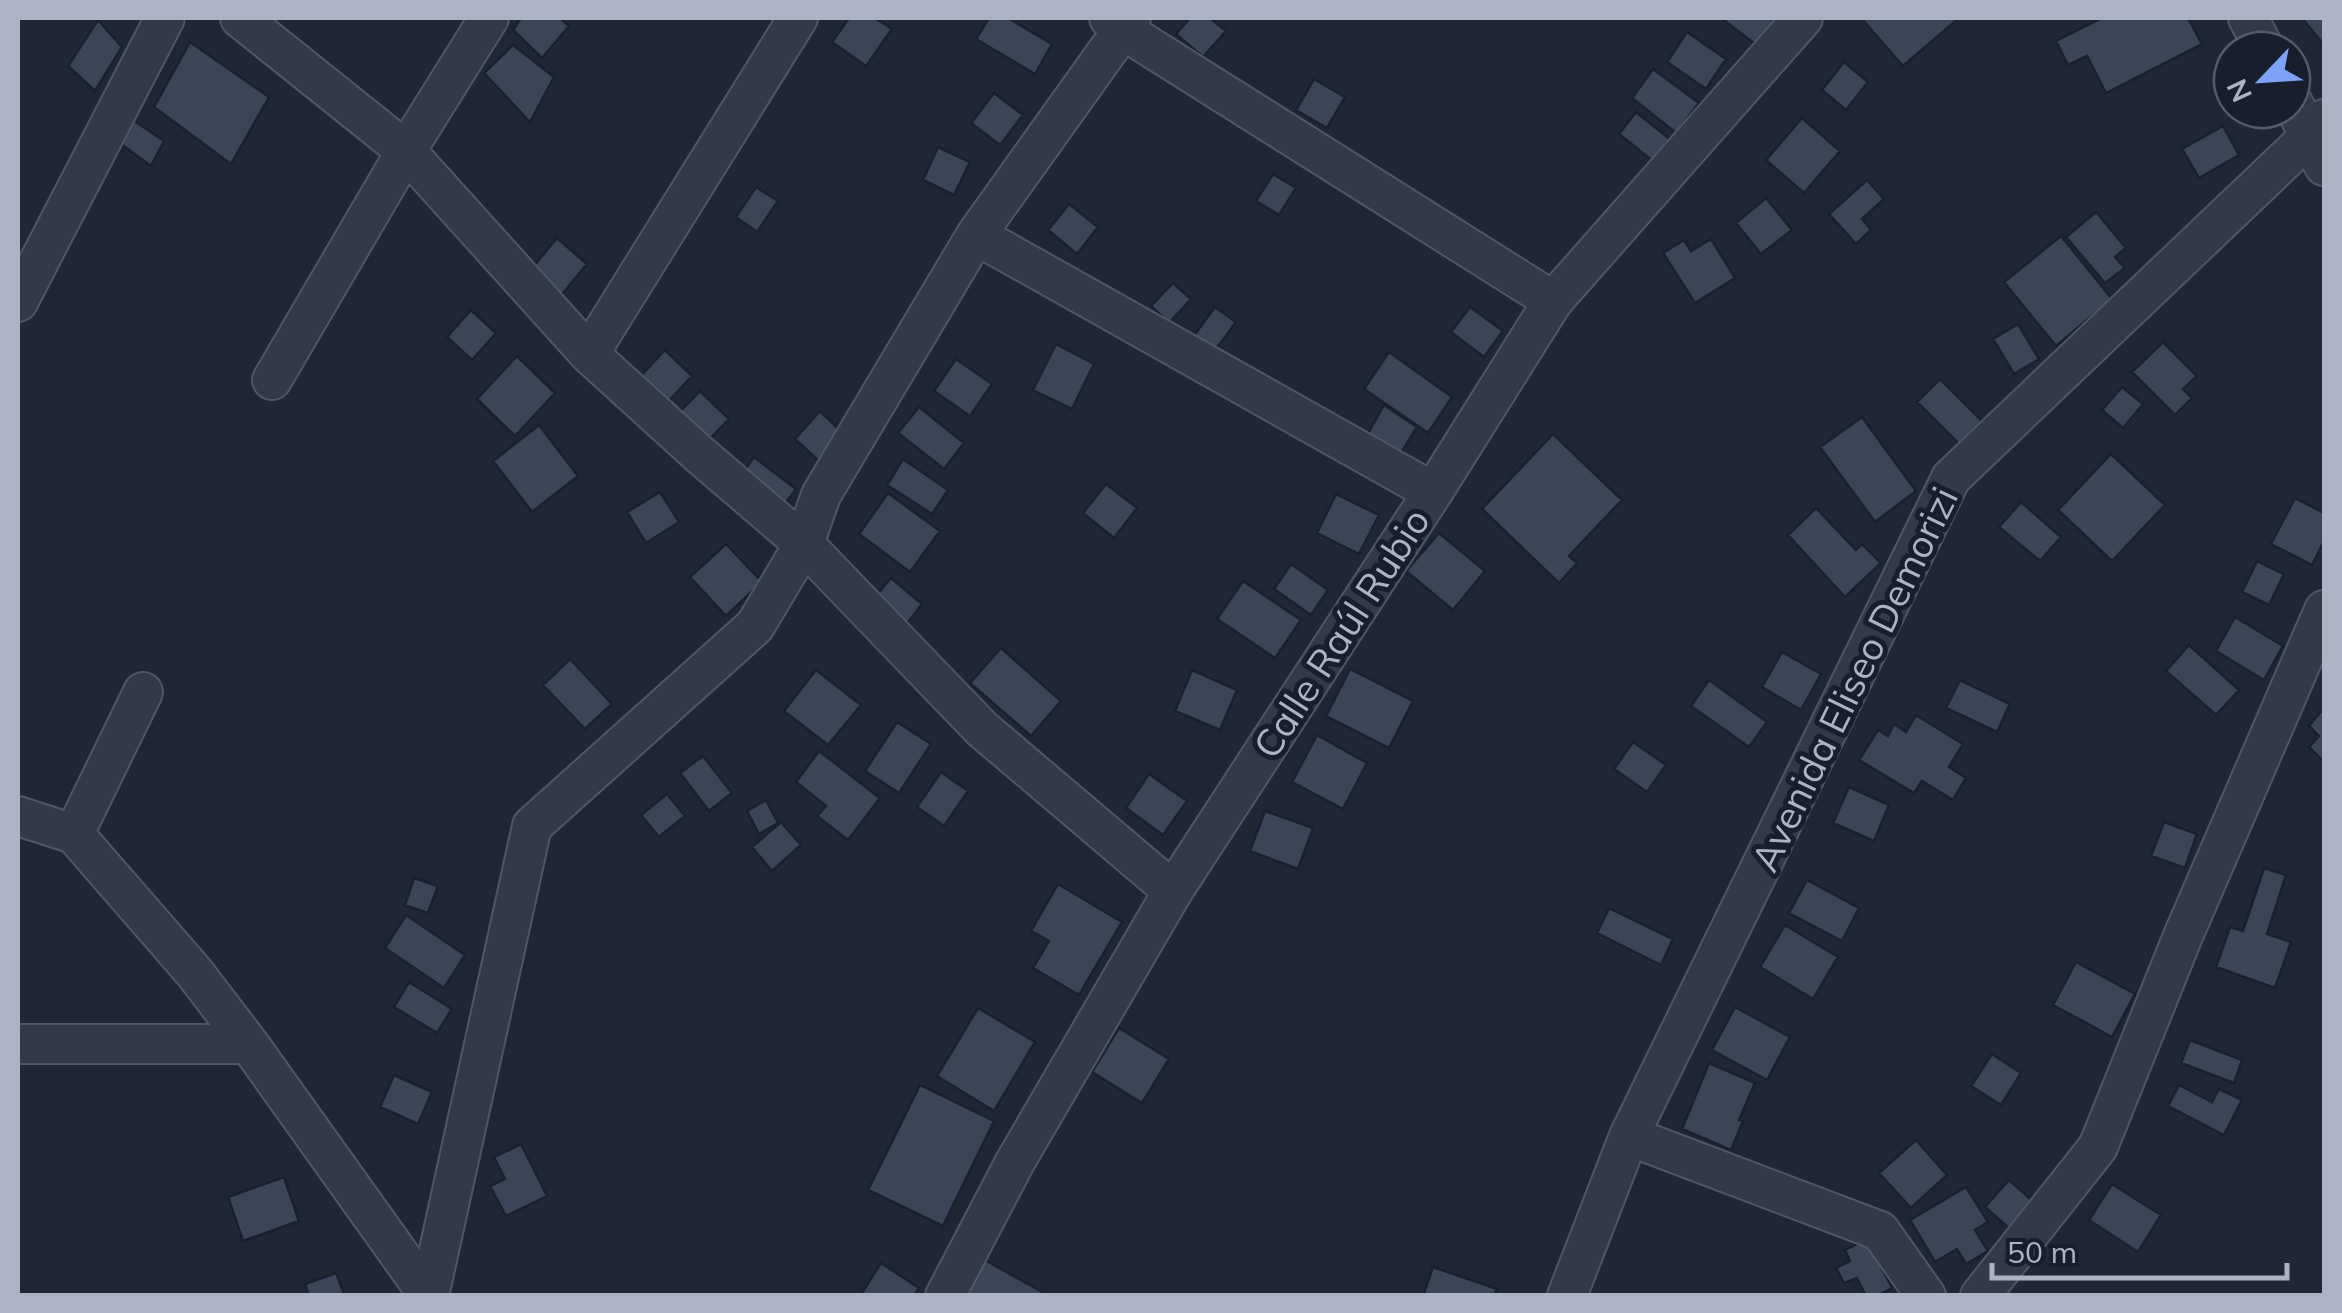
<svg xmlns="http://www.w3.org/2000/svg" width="2342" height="1313" viewBox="0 0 2342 1313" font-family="Mulish,sans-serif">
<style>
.building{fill:#3b4557;stroke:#1a202d;stroke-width:2.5}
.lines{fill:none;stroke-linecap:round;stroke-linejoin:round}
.street-casing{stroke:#505665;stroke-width:42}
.street{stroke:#323947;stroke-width:38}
.labels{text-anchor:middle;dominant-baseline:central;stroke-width:10;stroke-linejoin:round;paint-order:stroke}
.street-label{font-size:38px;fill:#acb3c4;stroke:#181e2b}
</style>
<rect width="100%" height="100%" fill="#1f2736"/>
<path class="building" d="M521 18H560L569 26 542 58 513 30Z
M849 18H875L892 29 866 66 832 42Z
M989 18H1008L1052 44 1035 74 976 39Z
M1190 18H1210L1226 31 1203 57 1176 34Z
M1721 18H1783L1759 47Z
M1861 18H1959L1903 66Z
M2102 18H2188L2202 44 2106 93 2087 56 2068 65 2056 41Z
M2302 18H2324V45Z
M98 20 122 47 95 91 68 66Z
M1687 32 1726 59 1706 89 1667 62Z
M190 42 269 97 231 164 154 107Z
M513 45 554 77 530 122 484 73Z
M1844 62 1868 82 1846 110 1822 90Z
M1653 69 1699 103 1676 133 1632 98Z
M1314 79 1345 97 1327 128 1296 110Z
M994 93 1023 115 1000 145 971 123Z
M1636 112 1676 144 1659 166 1619 134Z
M130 118 164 141 151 166 114 139Z
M1802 118 1840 151 1804 193 1766 160Z
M2223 126 2239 155 2199 178 2182 149Z
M938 147 970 162 954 195 923 180Z
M1273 174 1296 188 1279 215 1256 201Z
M1867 180 1884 199 1862 219 1871 230 1856 244 1829 214Z
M756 187 778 201 757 232 736 217Z
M1766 198 1792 230 1761 254 1736 223Z
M1069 204 1098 227 1077 254 1048 230Z
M2096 212 2126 248 2115 257 2125 268 2105 283 2066 237Z
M2061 236 2112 299 2056 346 2004 282Z
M557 238 587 264 558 299 528 273Z
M1711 239 1735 278 1695 303 1663 253 1684 240 1691 251Z
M1173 283 1191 299 1169 323 1151 306Z
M1215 307 1236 322 1208 360 1187 345Z
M1470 307 1503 331 1484 357 1451 332Z
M471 310 496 333 472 360 447 337Z
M2018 324 2039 359 2014 374 1993 339Z
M2163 342 2197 376 2183 389 2192 398 2175 415 2132 372Z
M1056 344 1094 364 1072 409 1033 390Z
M665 350 692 376 664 406 637 380Z
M1389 352 1452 397 1428 433 1364 389Z
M517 356 555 393 515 436 477 399Z
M956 359 992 384 970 416 934 391Z
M1940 379 1982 421 1959 444 1917 402Z
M2122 387 2143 404 2123 428 2102 410Z
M700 391 729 419 699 450 670 422Z
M1384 405 1417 427 1398 458 1365 439Z
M919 407 964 443 944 469 898 433Z
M820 411 849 439 824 466 795 439Z
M1862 417 1916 491 1875 522 1820 447Z
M539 425 578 476 532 512 493 461Z
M1553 434 1622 500 1569 556 1577 563 1559 583 1482 509Z
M2111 454 2165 505 2112 561 2058 510Z
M754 457 796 489 779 512 737 480Z
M903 459 948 490 932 514 887 485Z
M1106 484 1137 508 1114 538 1083 513Z
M660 492 679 522 646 543 627 512Z
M888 493 940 531 910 572 859 534Z
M1336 494 1379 515 1359 554 1317 533Z
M2295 498 2324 513V541L2312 565 2271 544Z
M2021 502 2061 537 2040 561 1999 527Z
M1816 508 1856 550 1862 544 1881 563 1845 597 1788 535Z
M1439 533 1485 571 1453 610 1406 571Z
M726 544 762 582 726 616 690 577Z
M2257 561 2284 574 2269 605 2242 592Z
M1291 564 1328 590 1311 615 1274 589Z
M891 578 922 604 902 630 869 604Z
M1243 581 1301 620 1275 658 1217 619Z
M2235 617 2283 646 2264 680 2216 651Z
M2189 645 2239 690 2216 715 2166 671Z
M1001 648 1061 701 1031 736 970 683Z
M1782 652 1821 674 1801 710 1762 687Z
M570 659 612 704 585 729 543 685Z
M1350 669 1413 701 1389 748 1326 716Z
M816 670 861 705 828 745 784 711Z
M1192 670 1237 690 1220 730 1175 711Z
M1709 680 1767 722 1749 747 1691 706Z
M1960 680 2010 704 1997 732 1946 708Z
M2324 708V762L2309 747 2319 736 2309 726Z
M1916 715 1963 744 1949 767 1966 778 1953 800 1922 781 1914 793 1859 760 1878 730 1888 736 1894 724 1906 732Z
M897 722 931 744 899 793 865 771Z
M1317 735 1367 763 1343 809 1292 782Z
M1633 742 1666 765 1647 792 1614 769Z
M819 751 880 798 848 840 817 816 826 806 796 782Z
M703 756 732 793 709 811 680 773Z
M941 772 968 791 944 826 917 807Z
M1149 774 1187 801 1163 835 1126 808Z
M1849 787 1889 805 1874 841 1833 823Z
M667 794 685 816 659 837 641 815Z
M766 800 778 823 759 834 747 811Z
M1265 811 1313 828 1298 869 1250 851Z
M781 822 801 845 772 871 752 847Z
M2164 822 2197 834 2185 868 2151 856Z
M2264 868 2286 875 2267 934 2291 942 2275 988 2216 967 2230 927 2243 931Z
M414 878 438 886 428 913 405 905Z
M1807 880 1859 908 1842 941 1789 913Z
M1058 884 1122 922 1079 995 1033 968 1049 941 1031 931Z
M1609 908 1673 939 1661 965 1597 933Z
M406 915 465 955 444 988 385 948Z
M1785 925 1838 957 1813 999 1760 967Z
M2076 962 2135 994 2112 1037 2053 1005Z
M409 982 452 1009 437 1033 394 1007Z
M1735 1007 1790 1037 1767 1080 1712 1050Z
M978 1008 1035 1042 994 1111 937 1076Z
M1119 1028 1169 1059 1142 1103 1092 1072Z
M2190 1040 2242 1060 2234 1083 2181 1063Z
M1992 1054 2021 1073 2001 1105 1971 1086Z
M1709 1063 1755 1083 1739 1120 1743 1121 1731 1150 1682 1129Z
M394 1075 432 1092 418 1124 380 1107Z
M920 1085 994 1121 943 1226 868 1190Z
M2179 1085 2212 1102 2219 1089 2242 1100 2224 1135 2168 1106Z
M1916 1140 1947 1175 1911 1208 1879 1173Z
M521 1144 547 1196 506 1216 490 1186 505 1179 494 1157Z
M284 1177 299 1221 243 1241 228 1197Z
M2009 1180 2035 1203 2011 1230 1985 1207Z
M2112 1184 2161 1215 2138 1252 2089 1220Z
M1966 1187 1988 1222 1975 1230 1988 1251 1966 1264 1957 1249 1935 1262 1910 1220Z
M1867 1239 1892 1288 1877 1296H1866L1857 1278 1844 1283 1836 1268 1850 1261 1845 1250Z
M985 1260 1044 1293 1043 1296H966Z
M881 1263 919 1288 914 1296H860Z
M1433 1267 1497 1289 1494 1296H1423Z
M336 1273 345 1296H309L305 1284Z"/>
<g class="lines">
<defs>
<path id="street" d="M240 18 406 151 589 354 699 454 804 544 982 729 1173 891
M1109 18 1123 30 1553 301
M2248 18 2265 50
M2292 101 2324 166
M976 235 1433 492
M18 302 165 18
M589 354 798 18
M272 380 406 151 489 18
M18 816 74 834 194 972 249 1044 429 1296
M74 834 143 692
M18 1044H249
M1629 1136 1880 1231 1926 1296
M429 1296 532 826 755 626 804 544 821 495 976 235 1131 18
M945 1296 1015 1162 1173 891 1433 492 1553 301 1803 18
M1567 1296 1629 1136 1951 478 2310 136 2324 119
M1980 1296 2098 1147 2183 936 2324 610"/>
</defs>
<use href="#street" class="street-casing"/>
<use href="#street" class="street"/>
</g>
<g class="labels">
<g class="street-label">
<text transform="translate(1341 633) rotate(-57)">Calle Raúl Rubio</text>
<text transform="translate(1854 679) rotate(-64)">Avenida Eliseo Demorizi</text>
</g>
</g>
<rect width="2342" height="1313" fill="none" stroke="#acb3c4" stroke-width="40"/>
<g transform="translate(2262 80) rotate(245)"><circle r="48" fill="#181e2b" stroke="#535a68" stroke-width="2.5"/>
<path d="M0-8L18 38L0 25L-18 38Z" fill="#7ca3f8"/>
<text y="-15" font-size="28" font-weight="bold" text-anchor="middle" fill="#acb3c4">N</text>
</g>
<path d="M1992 1263v15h295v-15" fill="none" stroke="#acb3c4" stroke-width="5"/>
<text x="2007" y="1263" font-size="30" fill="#acb3c4" stroke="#181e2b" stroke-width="8" paint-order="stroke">50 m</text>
</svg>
